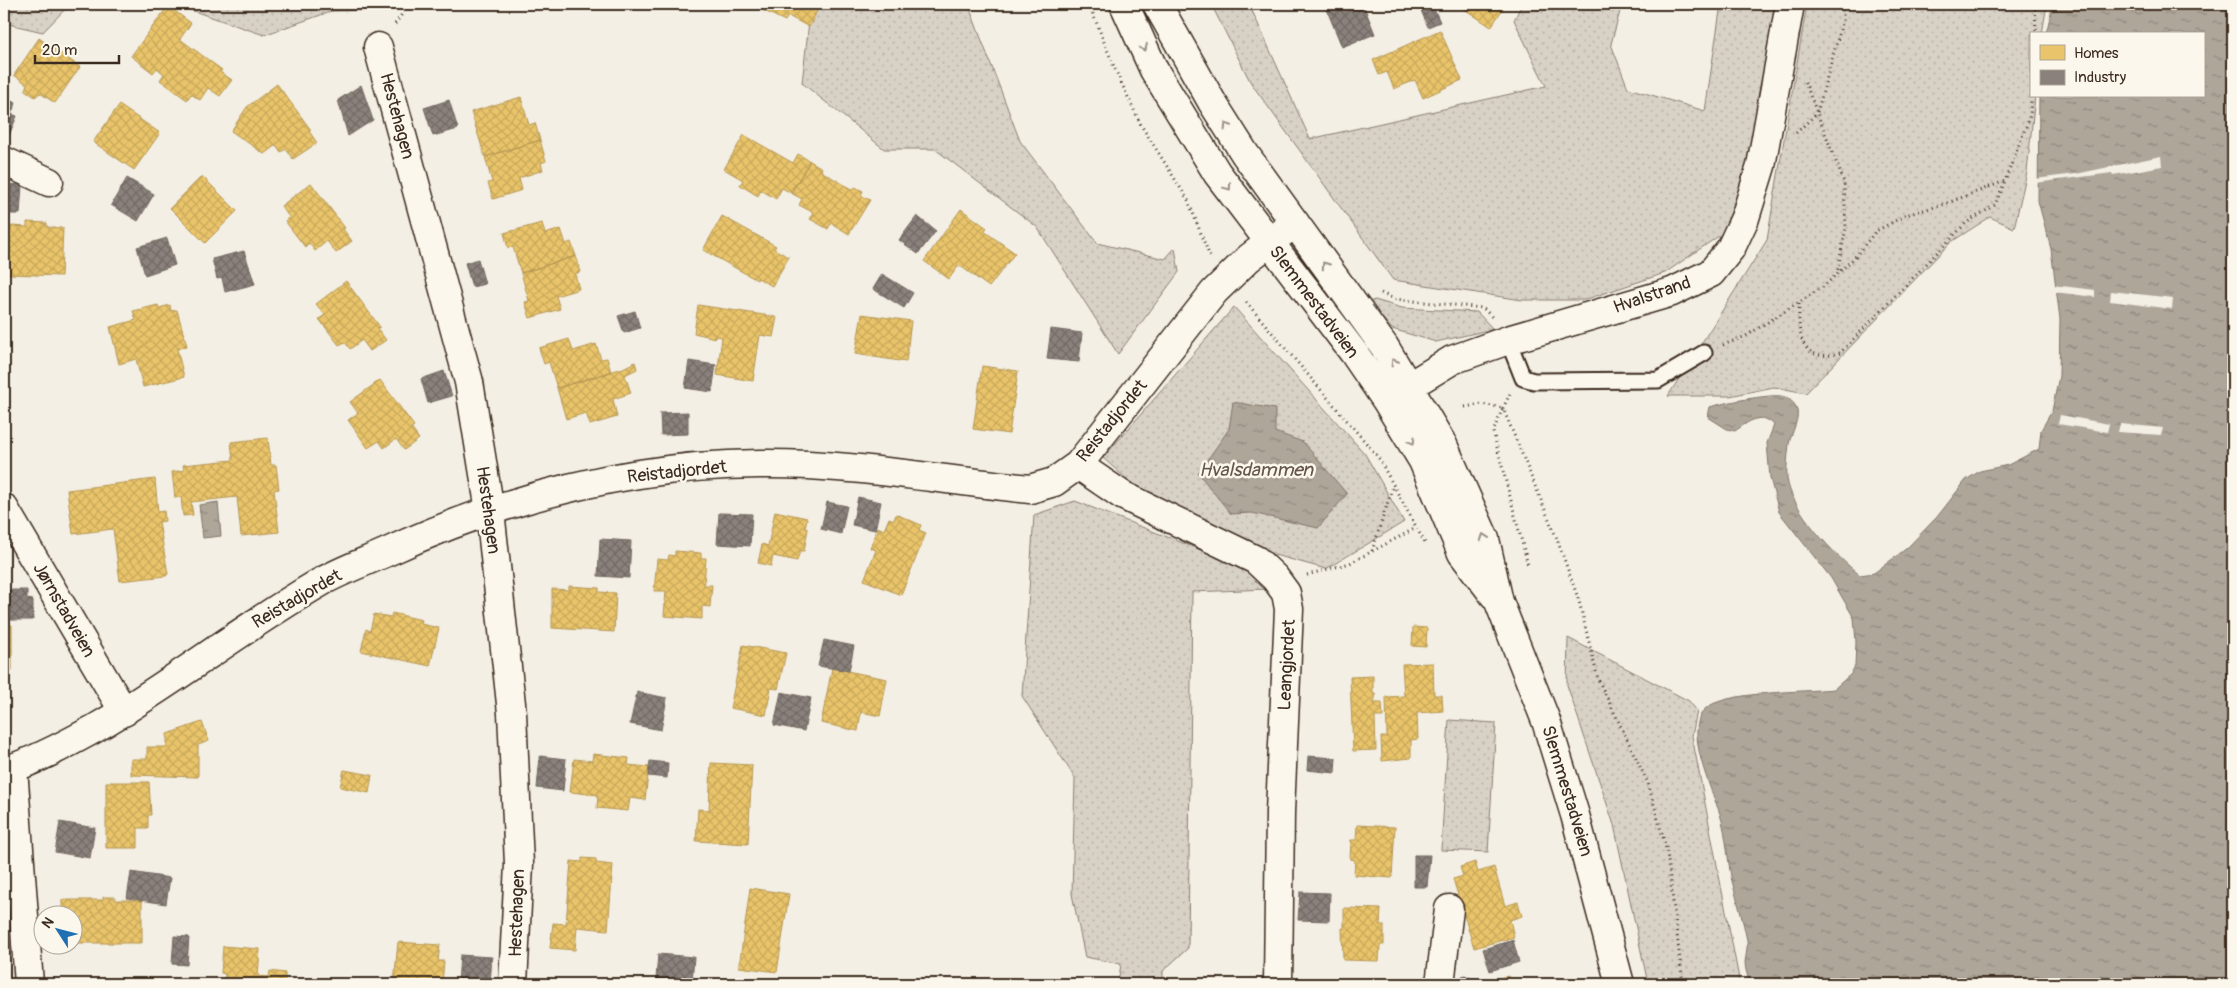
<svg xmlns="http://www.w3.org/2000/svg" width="2237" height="988" viewBox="0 0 2237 988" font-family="Pangolin,sans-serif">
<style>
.grass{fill:url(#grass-dots);stroke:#8a7e72}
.water{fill:url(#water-ripples);stroke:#817468}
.pier{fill:#f3efe4}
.homes{fill:url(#homes-cross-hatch);stroke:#b59653}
.industry{fill:url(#industry-cross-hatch);stroke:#726760}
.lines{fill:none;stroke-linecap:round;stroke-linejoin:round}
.service-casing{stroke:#3b2a1e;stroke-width:19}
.minor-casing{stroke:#3b2a1e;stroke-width:31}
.primary-casing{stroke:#3b2a1e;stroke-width:31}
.path{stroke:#3b2a1e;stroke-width:3;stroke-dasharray:1 4;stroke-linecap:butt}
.service{stroke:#fbf7ec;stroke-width:15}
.minor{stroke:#fbf7ec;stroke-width:28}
.primary{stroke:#fbf7ec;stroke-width:28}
.oneway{stroke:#9b9085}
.labels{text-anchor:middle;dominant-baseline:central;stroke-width:5;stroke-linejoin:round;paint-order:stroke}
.street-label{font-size:18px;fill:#3b2a1e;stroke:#fbf7ec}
.water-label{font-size:19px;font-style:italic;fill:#645549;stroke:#fbf7ec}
</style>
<defs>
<pattern id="grass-dots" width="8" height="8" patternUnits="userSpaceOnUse" patternTransform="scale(1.25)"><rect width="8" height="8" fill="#d8d1c6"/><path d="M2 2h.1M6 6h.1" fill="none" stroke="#bab4aa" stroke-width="1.8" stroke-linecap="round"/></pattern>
<pattern id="water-ripples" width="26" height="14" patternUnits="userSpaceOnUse" patternTransform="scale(1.25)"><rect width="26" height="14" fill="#afa69a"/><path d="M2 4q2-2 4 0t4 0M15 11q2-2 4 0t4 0" fill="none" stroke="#90877d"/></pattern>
<pattern id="homes-cross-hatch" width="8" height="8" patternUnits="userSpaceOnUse" patternTransform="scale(1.25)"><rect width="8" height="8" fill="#e9c46a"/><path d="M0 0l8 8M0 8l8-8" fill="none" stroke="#c9a95b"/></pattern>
<pattern id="industry-cross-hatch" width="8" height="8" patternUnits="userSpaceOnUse" patternTransform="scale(1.25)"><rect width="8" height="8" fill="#8a817c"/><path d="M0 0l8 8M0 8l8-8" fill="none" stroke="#726a65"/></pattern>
</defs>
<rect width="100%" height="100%" fill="#f3efe4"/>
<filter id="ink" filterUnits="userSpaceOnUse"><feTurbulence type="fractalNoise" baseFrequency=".02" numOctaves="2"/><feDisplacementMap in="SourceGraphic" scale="10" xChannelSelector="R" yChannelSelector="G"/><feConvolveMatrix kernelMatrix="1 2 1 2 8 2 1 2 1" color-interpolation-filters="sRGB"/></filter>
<g filter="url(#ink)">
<path class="grass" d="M4 4H70L43 32 4 23Z
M173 4H384L379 10 332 11 264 35Z
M811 4H968L1020 141 1097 243 1165 259 1175 248 1179 272 1118 354 1037 227 935 149H884L802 83Z
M1211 4H1249L1310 139 1546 86 1514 20 1522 4H1622L1611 44 1628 88 1705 111 1721 4H1777L1745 174 1723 233 1665 273 1584 300H1522L1393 280 1251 83Z
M1807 4H2047L2042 34H2031V96H2035L2027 172 2014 228 1990 217 1951 242 1806 393 1774 387 1730 396H1668L1767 240Z
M1375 300 1402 308 1477 312 1493 329 1436 342 1392 329 1368 302Z
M1234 307 1365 454 1404 522 1326 569 1260 551 1131 483 1103 458Z
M1075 501 1242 566 1268 589 1192 592 1188 948 1163 971V984H1118L1121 964 1085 957 1072 894 1075 778 1022 696 1034 515Z
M1568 638 1689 701 1697 711 1692 736 1740 984H1648L1614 825 1567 685Z
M1449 720 1496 723 1488 852 1441 850Z"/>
<path class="water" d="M2053 4H2233V984H1750C1748 977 1745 969 1745 962 1746 955 1748 947 1747 940 1743 920 1737 900 1732 881 1727 858 1727 836 1720 814 1712 790 1683 730 1705 709 1724 691 1805 692 1834 689L1851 674 1855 666 1856 642 1854 618 1831 578 1779 512 1770 478 1767 443 1774 425C1761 411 1748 422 1735 431L1727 429 1708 417 1710 407C1722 403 1769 394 1781 396 1787 397 1793 401 1796 407 1801 418 1791 433 1789 444 1788 454 1786 468 1787 478 1790 509 1836 557 1860 575L1874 573 1907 548 1937 517 1966 480 1980 471 2008 465 2039 449 2041 430 2052 411 2059 376 2060 319 2051 249 2038 201 2039 96H2203V34H2046Z
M1233 402 1275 409V432L1303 442 1347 494 1318 528 1252 513 1231 514 1198 473 1229 429Z
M218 502 221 536 203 538 199 505Z"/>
<path class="pier" d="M2161 156 2162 166 2113 175 2112 173 2035 183V179L2076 174Z
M2053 285 2095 290V297L2054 292Z
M2111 291 2173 298 2172 309 2110 301Z
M2060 415 2109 424 2107 432 2058 424Z
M2120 424 2163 428 2161 435 2118 432Z"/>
<path class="homes" d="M750 4H816L817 11 809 27 788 16 785 21Z
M1457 4H1506L1491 27Z
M168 6 191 23 180 39 222 70 220 72 232 80 220 96 208 88 200 100 191 94 187 100 160 80 164 74 157 68 153 73 131 56Z
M1440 30 1462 80 1423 98 1415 80 1394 89 1387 72 1379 75 1373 60Z
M39 38 80 67 55 103 40 93 35 97 25 90 27 84 14 75Z
M277 84 311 130 309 131 317 143 293 159 286 149 281 152 276 145 264 154 231 131 247 107Z
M521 97 529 125 535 123 540 140 485 157 471 112Z
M119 105 160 133 134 170 93 142Z
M744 135 793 163 798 154 810 161 791 193 782 188 776 199 761 190 758 196 740 185 743 180 724 169Z
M540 140 546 161 541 163 543 170 519 178 522 190 493 199 488 183 492 182 485 157Z
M810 161 822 168 821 171 853 190 855 187 863 191 861 195 870 200 849 234 831 223 828 229 810 219 814 213 799 205 802 199 791 193Z
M202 176 237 211 205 243 170 208Z
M311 183 345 228 343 229 352 241 336 253 327 241 315 251 309 243 305 247 285 221 289 217 281 206Z
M961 209 987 228 984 231 1015 253 989 287 959 265 949 279 924 261Z
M722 216 776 246 774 249 789 257 772 286 758 278 757 280 703 250Z
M27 222 47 223V227L63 228 61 276 9 274 10 247H6V230H10L11 226 27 227Z
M542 223 545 234 561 229 566 244 571 242 576 256 521 273 513 247 508 248 504 233Z
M576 256 580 272 575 274 579 289 556 296 560 309 530 318 525 302 529 301 521 273Z
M346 281 380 327 377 328 386 340 370 351 362 340 350 349 345 342 339 345 319 319 325 315 316 304Z
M158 305 159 308 170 305 171 311 177 310 187 346 177 349 184 377 143 387 136 359 119 364 110 327 136 320 133 311Z
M698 305 777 317 773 337 760 335 753 381 717 375 722 337 715 336V338L694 333Z
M862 314 911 321 906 362 855 354Z
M569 339 573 351 596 344 601 359 607 358 611 372 557 388 549 362 544 364 539 348Z
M635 362 637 369 625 375 631 393 613 399 617 417 590 425 586 413 566 419 557 388 623 368Z
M982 366 1018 371 1009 434 973 429Z
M380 380 414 426 411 428 419 439 404 450 396 439 384 448 379 441 368 448 348 420 358 413 350 402Z
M268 438 271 465H276L279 489 274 490 279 532 241 536 237 497 191 502 193 515 183 516 181 497 175 498 172 472 184 470 183 465 233 460 231 442Z
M155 479 158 512 164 511 165 521 159 522 168 574 166 576 120 581 113 529 73 534 67 490Z
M775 511 807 518 805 528 808 529 804 551H800L797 561 773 556 771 566 758 563 762 544 768 546Z
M896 514 921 525 919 530 926 533 901 595 864 580 876 550 870 548 878 527 884 530 889 518 894 520Z
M675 551 701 553V558H706L704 585H712L710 607 702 606V619L664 616 666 591H654L657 559 668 560 669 555 675 556Z
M569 586 599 588V592L616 593 614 632 552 628V589L569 590Z
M392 613 422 620 421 624 439 628 430 666 361 651 366 629 370 631 374 614 391 617Z
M4 621H8V625H12V670H4Z
M1413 627 1427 628 1426 647 1412 646Z
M743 645 786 653 778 689 771 688 766 715 730 708Z
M1433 663 1434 695H1442L1443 711 1417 713 1418 739 1411 740V758L1382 761 1381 737H1387L1386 697 1404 696 1402 664Z
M832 668 887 679 880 716 861 712 858 731 821 723Z
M1373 676V694H1376L1374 703H1382L1383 717H1375L1376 750 1353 751 1350 677Z
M202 722 209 741 198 745V777L131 775V759H147V747H167V734Z
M593 754 629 758 628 765 649 767 645 800 630 798 628 811 597 808 598 795 570 792 574 759 592 761Z
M711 763 752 765 748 844 696 841 698 809 709 810Z
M344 770 372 775 369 793 340 787Z
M106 782H149L151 815H148V828H138V848H106Z
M1357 825 1395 827 1392 878 1354 875 1355 860 1350 859 1351 840H1356Z
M582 858 596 859V863L613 865 608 930 577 927 575 950 550 948 553 923 566 924 571 861 582 862Z
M1475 862 1478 872 1494 867 1505 906 1518 902 1522 916 1510 920 1514 937 1474 948 1453 879 1463 876 1460 867Z
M750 888 789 894 777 972 739 967Z
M103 897H115V900H142V943H72V916H62V900H103Z
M1344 908 1381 909 1380 925H1384V945H1380L1379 961 1343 960 1342 928 1344 929Z
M398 942 440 945 438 961H444L442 984H394Z
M223 946 260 949 258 976 269 977 270 971 285 973V984H224L225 974 221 973Z
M1509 976V981L1514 980 1515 984H1494V979Z"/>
<path class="industry" d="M1337 4H1363L1375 34 1342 47 1326 8Z
M1432 4 1440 22 1428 27 1420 8Z
M361 85 373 120 348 136 338 100Z
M4 98 16 103 11 114 17 116 5 145Z
M449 100 458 129 433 136 424 108Z
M127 178 154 194 138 221 111 205Z
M4 184 22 185 20 214H4Z
M917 216 936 231 918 254 899 240Z
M167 238 175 265 145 275 137 247Z
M244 251 255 284 225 292 222 278 217 279 212 259Z
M478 259 485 284 472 287 465 263Z
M882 274 913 293 904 308 873 289Z
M635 311 640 328 624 333 618 316Z
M1051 329 1082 333 1079 362 1047 359Z
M689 361 716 365 712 392 685 388Z
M444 371 452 396 428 403 421 379Z
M688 412V434L661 435 660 413Z
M858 497 881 502 875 530 852 525Z
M827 502 847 506 841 534 821 529Z
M719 513 752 514 750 546 717 544Z
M600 539 631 541 629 578 598 576Z
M4 590H27V599L33 600V620H4Z
M824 640 854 646 849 671 818 666Z
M637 692 667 698 661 730 630 724Z
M781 692 811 698 804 731 774 725Z
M540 756 566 759 563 791 537 788Z
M1308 756 1336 758 1335 773 1307 770Z
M650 761 668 763 667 778 648 776Z
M60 822 95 828 90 858 55 852Z
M1414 855H1430L1427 887H1414Z
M131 872 170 878 166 904 127 898Z
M1300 892 1330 893 1329 921 1298 920Z
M174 936 189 937 187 965 172 964Z
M1513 940 1519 962 1490 971 1483 949Z
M658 954 694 957 692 982 656 979Z
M460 955 492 957 490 984H458Z
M1466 975 1467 978 1470 977 1472 984H1448V982L1463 979 1462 976Z"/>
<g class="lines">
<defs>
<path id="service" d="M1508 340 1523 378 1534 381 1658 380 1704 353"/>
<path id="minor" d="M378 47 469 382 490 511 512 713 519 864 513 984
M4 161 49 182
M1388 399 1452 360 1508 340 1672 292 1711 273 1731 248 1745 218 1761 166 1790 4
M1078 465 1122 495 1256 560 1275 578 1286 593 1289 609 1280 812 1278 984
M4 508 124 712
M13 768 29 984
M4 771C35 761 65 745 94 729 172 684 243 627 321 582 342 570 365 562 387 552 504 498 631 465 760 464 851 463 940 480 1030 489L1054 482 1078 465 1214 292 1249 258 1295 223
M1440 984 1449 909"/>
<path id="primary" d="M1124 4 1154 70 1217 173 1354 353 1386 400 1423 461 1462 553 1494 595
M1157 4 1212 102 1245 154 1384 346 1443 445 1485 539 1499 602 1546 721 1575 815 1620 984"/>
</defs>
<use href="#service" class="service-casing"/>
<use href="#minor" class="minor-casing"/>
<use href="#primary" class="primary-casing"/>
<path class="path" d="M1089 4 1114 67 1141 125 1188 200 1210 257
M2035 4 2036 34
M395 24 409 4
M1805 82 1844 182 1846 228 1837 273
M1796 133 1817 113 1843 20V4
M1381 293 1394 299 1483 308 1492 317
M1246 302 1378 457 1426 545
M1799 304C1798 335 1800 364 1840 353L1966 223 1995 205 2005 181
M1723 345 1746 336 1823 287 1854 258 1876 231 1906 215 1942 205 2005 181 2030 116 2031 96
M1510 394 1503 408 1557 539 1579 601 1598 679 1648 783 1667 852 1683 984
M1465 407 1482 404 1503 408 1493 432 1528 565
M1372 551 1393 486
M1307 575 1350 563 1416 528"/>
<use href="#service" class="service"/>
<use href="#minor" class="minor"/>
<use href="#primary" class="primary"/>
</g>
<defs><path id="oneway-chevron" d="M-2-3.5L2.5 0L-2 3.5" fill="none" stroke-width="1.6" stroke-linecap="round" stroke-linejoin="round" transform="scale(1.25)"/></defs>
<g class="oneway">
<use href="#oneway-chevron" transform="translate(1144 48) rotate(65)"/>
<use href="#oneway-chevron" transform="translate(1227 126) rotate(-122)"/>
<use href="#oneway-chevron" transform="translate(1228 187) rotate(53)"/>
<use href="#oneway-chevron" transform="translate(1325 265) rotate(-125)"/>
<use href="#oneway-chevron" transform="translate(1394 362) rotate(-122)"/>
<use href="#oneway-chevron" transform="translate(1412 441) rotate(59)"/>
<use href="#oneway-chevron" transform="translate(1484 537) rotate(-110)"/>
</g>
</g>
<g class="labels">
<g class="street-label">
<text transform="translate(397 116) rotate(75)">Hestehagen</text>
<text transform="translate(1652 295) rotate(-19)">Hvalstrand</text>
<text transform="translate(1314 302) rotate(53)">Slemmestadveien</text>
<text transform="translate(1112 421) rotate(-51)">Reistadjordet</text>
<text transform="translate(677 472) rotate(-6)">Reistadjordet</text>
<text transform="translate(488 510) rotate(82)">Hestehagen</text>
<text transform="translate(297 599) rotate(-30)">Reistadjordet</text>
<text transform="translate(64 610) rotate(60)">Jørnstadveien</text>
<text transform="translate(1287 665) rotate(-87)">Leangjordet</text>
<text transform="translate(1567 791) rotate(73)">Slemmestadveien</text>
<text transform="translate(517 913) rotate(-88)">Hestehagen</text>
</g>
<g class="water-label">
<text x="1256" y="470">Hvalsdammen</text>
</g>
</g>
<rect width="2237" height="988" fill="none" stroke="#fbf7ec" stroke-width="20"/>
<rect x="10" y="10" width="2217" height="968" fill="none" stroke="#3b2a1e" stroke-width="2" filter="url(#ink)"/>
<rect x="2030" y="32" width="175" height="65" fill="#fbf7ec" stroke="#aea59a"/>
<rect x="2040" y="45" width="25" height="15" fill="#e9c46a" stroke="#aea59a"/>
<text x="2074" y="58" font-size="15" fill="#3b2a1e">Homes</text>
<rect x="2040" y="70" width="25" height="15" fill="#8a817c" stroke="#aea59a"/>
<text x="2074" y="82" font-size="15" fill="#3b2a1e">Industry</text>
<g transform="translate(58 930) rotate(306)"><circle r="24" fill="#fbf7ec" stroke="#aea59a"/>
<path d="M0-4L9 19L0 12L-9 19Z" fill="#1f6fb2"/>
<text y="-8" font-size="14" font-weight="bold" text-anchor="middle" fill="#3b2a1e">N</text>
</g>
<path d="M35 55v8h84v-8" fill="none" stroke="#3b2a1e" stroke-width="2.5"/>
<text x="42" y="55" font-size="15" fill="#3b2a1e" stroke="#fbf7ec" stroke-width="4" paint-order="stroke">20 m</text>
</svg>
